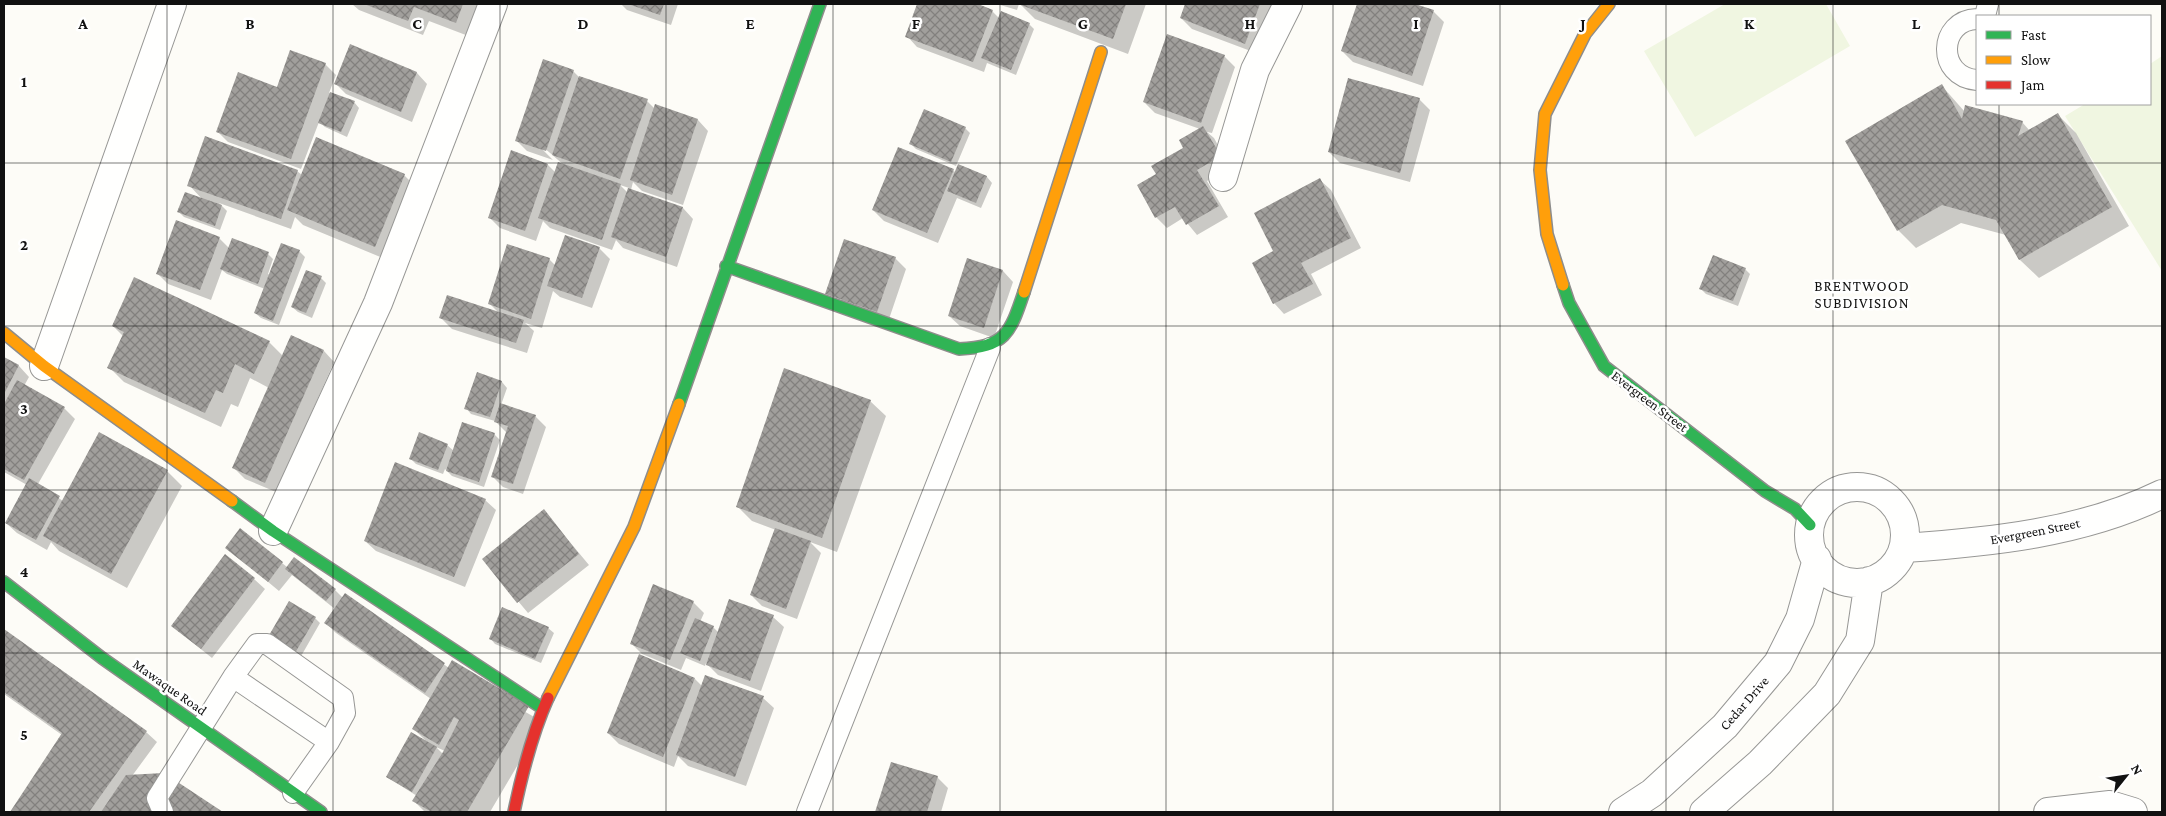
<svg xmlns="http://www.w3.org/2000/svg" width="2166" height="816" viewBox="0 0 2166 816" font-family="'Crimson Pro',serif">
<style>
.pitch{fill:#f0f6e1}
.shadow{fill:#0003;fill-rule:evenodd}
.building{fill:url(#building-cross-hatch)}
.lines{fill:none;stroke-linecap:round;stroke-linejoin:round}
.lane-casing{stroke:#979795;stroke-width:22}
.street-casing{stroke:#979795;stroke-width:30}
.fast-casing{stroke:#8e8d8b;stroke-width:14}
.slow-casing{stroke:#8e8d8b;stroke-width:14}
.jam-casing{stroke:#8e8d8b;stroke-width:14}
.lane{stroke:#fffffe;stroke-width:20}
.street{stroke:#fffffe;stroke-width:28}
.fast{stroke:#30b455;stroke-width:11}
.slow{stroke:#ff9f0a;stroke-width:11}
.jam{stroke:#e5322d;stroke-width:11}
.grid{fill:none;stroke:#111;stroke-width:1;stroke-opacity:0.55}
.labels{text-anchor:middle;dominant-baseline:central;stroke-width:5;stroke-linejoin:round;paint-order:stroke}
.street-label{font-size:14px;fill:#111;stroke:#fff}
.neighbourhood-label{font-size:15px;letter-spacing:1px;fill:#111;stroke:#fff}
.grid-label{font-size:16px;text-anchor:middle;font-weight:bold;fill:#111;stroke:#fff;stroke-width:5;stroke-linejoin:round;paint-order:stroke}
</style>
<defs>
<pattern id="building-cross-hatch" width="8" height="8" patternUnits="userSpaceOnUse" patternTransform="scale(1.25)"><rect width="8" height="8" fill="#a19f9c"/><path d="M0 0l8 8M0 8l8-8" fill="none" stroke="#82807e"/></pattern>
</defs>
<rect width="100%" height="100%" fill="#fdfcf7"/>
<path class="pitch" d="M1725 4H1826L1850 46 1695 137 1644 51Z
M2162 56V271L2065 116 2085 104H2150V64Z"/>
<path class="shadow" d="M352 4H483L471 37 429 21 423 35 359 10Z
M621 4H678L671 25 627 10Z
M919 4H974L992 11 999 18 1029 24 1034 29 1016 75 987 63 984 72 917 47 907 36Z
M997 4H1019L1017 10Z
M1020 4H1146L1128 54 1035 19Z
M1186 4H1275L1256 53 1192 29 1181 18Z
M1358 4H1411L1433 11 1444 22 1423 86 1353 62 1342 51Z
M351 46 417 73 427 84 412 122 346 94 335 83Z
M1224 56 1235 67 1212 133 1207 132 1214 138 1230 167 1207 181 1228 217 1197 235 1183 218 1167 228 1156 217 1138 185 1158 175 1185 149 1200 129 1155 113 1144 102Z
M325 64 336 75 329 93 354 102 359 108 347 137 325 127 319 122 301 169 228 142 218 132 278 89Z
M573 71 579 77 647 101 655 109 698 120 708 131 683 205 642 191 633 182 631 190 683 208 693 219 677 267 623 248 616 240 612 250 550 228 543 221 536 241 500 228 489 217 512 151 548 165 555 172 565 166 542 146 541 148 553 160 527 151 516 140ZM620 185 629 188 628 193Z
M1942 86 1965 112 2022 122 2030 131 2058 115 2076 133 2129 226 2039 278 2020 260 2006 235 1961 223 1916 248 1898 230Z
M1419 99 1430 110 1410 182 1340 163 1329 152Z
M965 128 970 133 956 166 916 149 911 144Z
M959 166 987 177 992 183 981 208 957 198 938 243 884 221 873 210 953 170 956 173Z
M297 171 302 175H404L419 190 390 261 303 225 295 217 291 229 219 203 227 211 220 230 184 217 179 212 202 199 189 185Z
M1320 180 1331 190 1361 248 1311 274 1322 295 1284 314 1274 303 1275 252Z
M219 238 229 248 268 254 273 259 268 274 270 275 299 251 305 257 279 325 261 318 255 313 265 289 227 274 222 270 211 300 168 284 158 274Z
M599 248 610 259 592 308 560 297 553 291 542 328 525 323 534 331 527 353 452 329 441 318 499 313 490 304 549 259 556 266Z
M895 258 906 269 888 322 837 304Z
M968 259 1003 271 1013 282 994 338 960 326 949 316Z
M1745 269 1750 274 1738 306 1706 294 1701 289Z
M321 278 326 283 312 318 298 312 292 307Z
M113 326 269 342 283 356 324 351 334 362 276 492 245 479 234 468 269 388 250 378 238 407 231 404 221 427 124 382 109 367 123 336Z
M4 358 19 366 29 377 24 386 64 408 75 419 38 484 63 501 167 471 182 486 127 588 59 551 51 542 47 550 17 533 6 523 27 485 4 472Z
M478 374 502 382 507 388 501 405 535 416 546 427 523 494 503 487 493 477 507 433 495 421 471 414 466 408Z
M870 401 886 416 837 552 810 542 821 553 797 619 762 606 751 595 776 530 752 521 737 506Z
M494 434 500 440 484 487 452 476 445 469 443 474 416 464 410 458 447 445 454 451Z
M485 500 496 510 465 587 376 551 365 541Z
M544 511 589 565 528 613 483 559Z
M227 548 282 563 287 567 335 590 343 598 345 594 449 668 543 722 490 812H425L414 801 417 796 387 777 425 740 414 729 431 699 336 633 326 623 335 609 292 575 279 591ZM436 747 445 751 443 754Z
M254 579 265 589 212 658 172 626Z
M730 600 773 617 784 627 761 691 718 675 706 663 705 666 686 658 681 670 642 654 631 643 693 602 704 613 700 622 713 627 719 633Z
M315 618 320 623 300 658 274 642Z
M548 628 554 633 541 663 495 644 490 638Z
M4 631 146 732 157 742 132 776 163 774 220 812H11L62 735 4 694Z
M695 679 702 686 763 698 774 708 746 786 688 766 678 756 674 767 619 744 608 733Z
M892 764 937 777 948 788 941 812H877Z"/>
<path class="building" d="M364 4H463L456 23 414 7 408 21Z
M628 4H664L660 15Z
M917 4H978L993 10 973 62 905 37Z
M1018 4H1126L1113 39Z
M1185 4H1260L1245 44 1180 18Z
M1357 4H1415L1434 10 1412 76 1341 51Z
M1001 11 1030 23 1011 70 981 58Z
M1167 34 1225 55 1201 123 1143 102Z
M350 44 417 72 401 112 334 84Z
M290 50 326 63 291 159 216 132 238 72 277 87Z
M543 59 574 70 546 151 515 141Z
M579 76 648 99 620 179 552 155Z
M1348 78 1420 98 1400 173 1328 152Z
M1942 84 1962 119 1965 105 2023 121 2018 136 2058 113 2112 207 2019 260 1996 220 1942 205 1897 231 1845 141Z
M330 92 355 101 341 132 318 123Z
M655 104 698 119 672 195 630 180Z
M924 109 966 127 951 162 909 144Z
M1203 126 1221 156 1197 170 1219 206 1186 225 1175 207 1155 218 1137 185 1156 174 1151 166 1183 148 1179 140Z
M205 136 298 170 281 219 187 186Z
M316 137 405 174 375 247 287 210Z
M898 147 954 169 927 233 872 210Z
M511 150 548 164 525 231 488 218Z
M558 162 621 184 602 240 538 218Z
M958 164 987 176 976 203 947 191Z
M1320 178 1351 238 1301 263 1313 284 1273 304 1252 263 1273 251 1254 213Z
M628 188 683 207 666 257 611 237Z
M185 192 222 205 215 226 177 212Z
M176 220 220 237 200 290 156 274Z
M565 235 600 247 582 298 547 286Z
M232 238 269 252 258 284 220 269Z
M844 239 896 257 877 312 825 294Z
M281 243 300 250 273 321 254 313Z
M507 244 550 258 531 319 488 304Z
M1713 255 1746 268 1733 301 1699 289Z
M967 258 1003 270 984 328 948 316Z
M306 270 322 276 306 313 291 307Z
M134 277 270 341 254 374 235 364 223 393 216 390 205 413 107 368 124 332 112 326Z
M447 295 524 320 516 343 439 318Z
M291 335 324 350 265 483 232 468Z
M4 357 19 365 4 394Z
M784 368 871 400 822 538 736 507Z
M477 372 502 381 490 417 464 409Z
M17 380 65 407 24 480 4 469V404Z
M500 403 536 415 513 484 491 477 508 426 494 422Z
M462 422 495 433 479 482 446 471Z
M99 432 168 470 111 574 43 536Z
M419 432 448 444 438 470 409 459Z
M395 462 486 499 454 577 364 541Z
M29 478 60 496 36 540 5 523Z
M544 509 579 554 517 603 482 559Z
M240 528 283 562 268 582 225 548Z
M775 528 811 541 786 609 750 595Z
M225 554 255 578 201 649 171 626Z
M294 557 336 589 326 601 285 569Z
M653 584 694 601 670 660 630 644Z
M345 593 445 663 425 693 324 623Z
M729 599 774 615 750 681 706 665Z
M289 601 316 617 295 653 268 637Z
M502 607 549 627 535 659 489 639Z
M695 618 714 626 700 661 680 653Z
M4 629 147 731 89 812H10L62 733 4 692Z
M639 654 695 678 663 757 607 733Z
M452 660 529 706 467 812H432L412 801 443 752 459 720 454 717 439 745 412 729Z
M705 675 764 696 735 777 676 755Z
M411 732 437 747 412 792 386 777Z
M891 762 938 776 927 812H875Z
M164 773 223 812H101L126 775Z"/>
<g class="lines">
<defs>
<path id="lane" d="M1985 16 1988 4
M1977 19C1938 20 1936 77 1977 80
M233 677 329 742
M163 812 157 798 233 677 257 644H267L343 698 345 713 329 742 293 793
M807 812 990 348"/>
<path id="street" d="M1223 177 1255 70 1288 4
M44 366 172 4
M1809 535a48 48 0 1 1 96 0a48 48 0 1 1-96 0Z
M273 531 378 303 493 4
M1904 548C1991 542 2082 533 2162 494
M1623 812 1652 793 1725 726 1778 663 1800 619 1817 559
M1704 812 1760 763 1827 694 1860 641 1869 581
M2048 812 2110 805 2133 812"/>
<path id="fast" d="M726 266 959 349C1005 347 1010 334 1024 292
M1563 285 1569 303 1604 366 1765 491 1795 509 1810 525
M679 404 820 4
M232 501 273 531 542 708
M4 582 102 658 321 812"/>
<path id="slow" d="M1563 285 1547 234 1540 170 1545 114 1585 34 1609 4
M1024 292 1101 52
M4 333 44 366 232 501
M548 698 634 527 679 404"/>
<path id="jam" d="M514 812C522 773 532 734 548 698"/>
</defs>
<use href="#lane" class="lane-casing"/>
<use href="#street" class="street-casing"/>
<use href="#fast" class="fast-casing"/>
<use href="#slow" class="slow-casing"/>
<use href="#jam" class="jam-casing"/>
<use href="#lane" class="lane"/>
<use href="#street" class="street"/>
<use href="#fast" class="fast"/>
<use href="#slow" class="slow"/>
<use href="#jam" class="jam"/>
</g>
<path class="grid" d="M167 4V812M333 4V812M500 4V812M666 4V812M833 4V812M1000 4V812M1166 4V812M1333 4V812M1500 4V812M1666 4V812M1833 4V812M1999 4V16M1999 104V812M4 163H2162M4 326H2162M4 490H2162M4 653H2162"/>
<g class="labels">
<g class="street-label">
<text transform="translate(1650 401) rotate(37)">Evergreen Street</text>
<text transform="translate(2035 531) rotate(-11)">Evergreen Street</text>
<text transform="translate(170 687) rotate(35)">Mawaque Road</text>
<text transform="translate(1744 703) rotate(-49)">Cedar Drive</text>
</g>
<g class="neighbourhood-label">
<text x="1862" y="286">BRENTWOOD<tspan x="1862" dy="17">SUBDIVISION</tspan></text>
</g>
</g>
<g class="grid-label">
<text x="83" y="29">A</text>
<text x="250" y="29">B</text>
<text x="417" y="29">C</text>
<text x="583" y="29">D</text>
<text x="750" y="29">E</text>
<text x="916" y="29">F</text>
<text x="1083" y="29">G</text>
<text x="1250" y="29">H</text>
<text x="1416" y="29">I</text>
<text x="1583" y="29">J</text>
<text x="1749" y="29">K</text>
<text x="1916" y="29">L</text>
<text x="24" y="87">1</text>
<text x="24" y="250">2</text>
<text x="24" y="414">3</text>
<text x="24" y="577">4</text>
<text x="24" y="740">5</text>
</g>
<rect width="2166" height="816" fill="none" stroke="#111111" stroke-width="10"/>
<rect x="1976" y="15" width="175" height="90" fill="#ffffff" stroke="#a0a0a0"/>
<rect x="1986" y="31" width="25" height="8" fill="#30b455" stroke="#a0a0a0"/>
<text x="2021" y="40" font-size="15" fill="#111111">Fast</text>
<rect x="1986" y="56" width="25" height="8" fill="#ff9f0a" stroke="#a0a0a0"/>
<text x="2021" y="65" font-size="15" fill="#111111">Slow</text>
<rect x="1986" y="81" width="25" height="8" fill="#e5322d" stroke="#a0a0a0"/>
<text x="2021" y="90" font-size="15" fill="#111111">Jam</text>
<g transform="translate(2126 776) rotate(60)" stroke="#ffffff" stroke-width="4" paint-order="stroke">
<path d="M0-4L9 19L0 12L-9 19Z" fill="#111111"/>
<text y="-8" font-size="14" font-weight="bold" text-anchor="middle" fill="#111111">N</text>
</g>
</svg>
